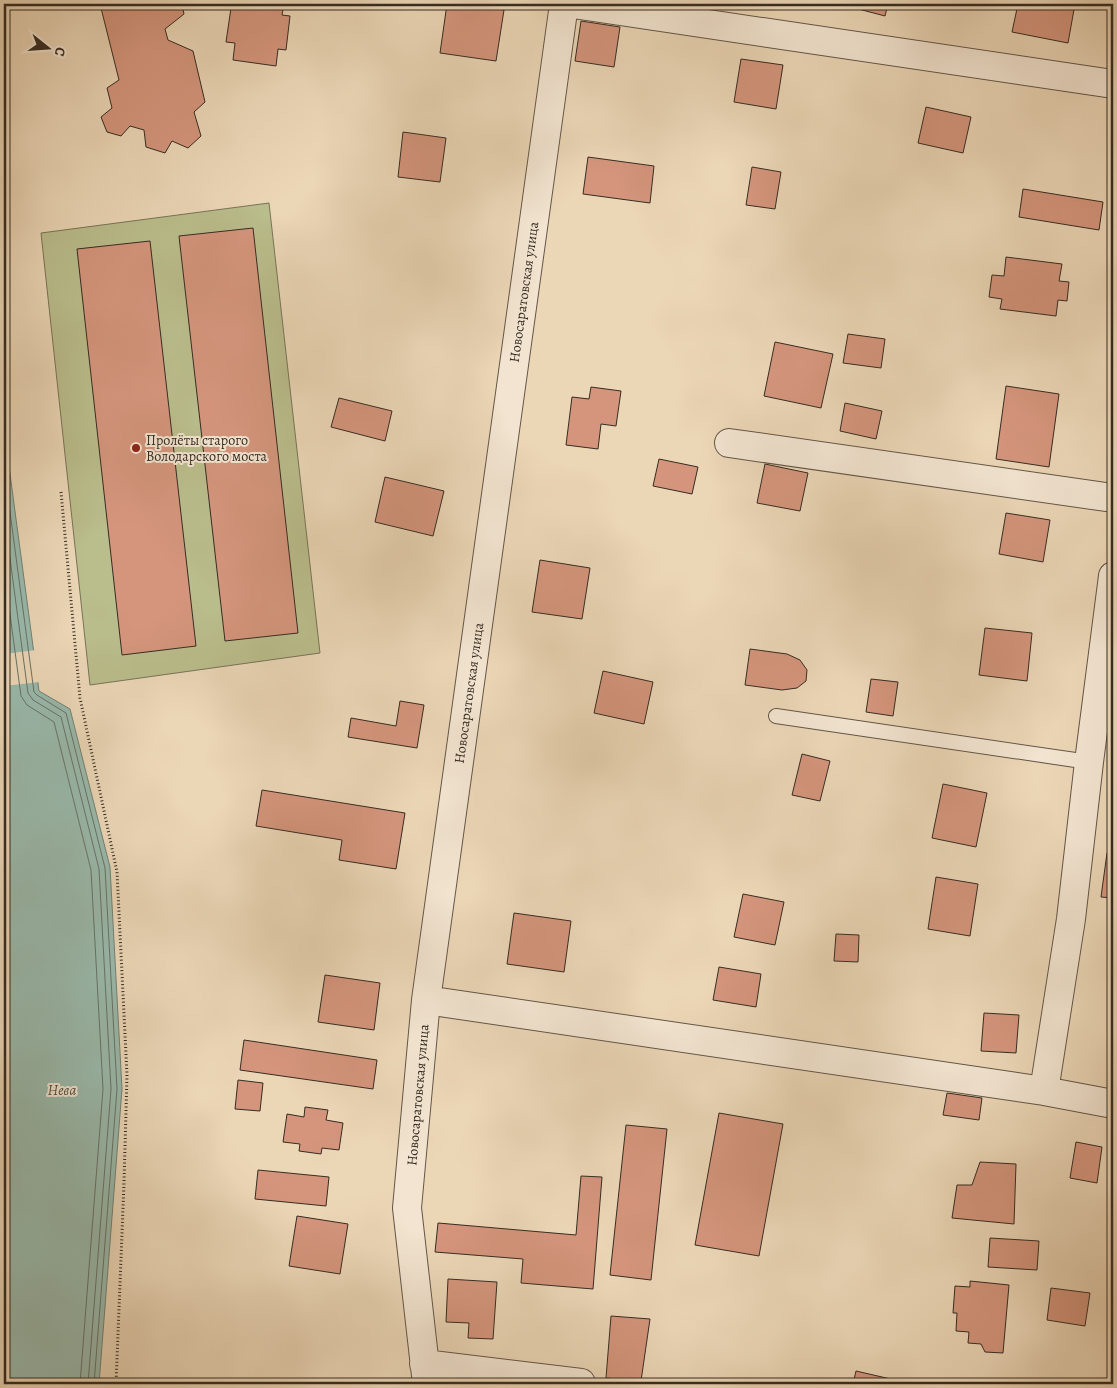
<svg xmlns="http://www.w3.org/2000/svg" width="1117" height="1388" viewBox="0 0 1117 1388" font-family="Alegreya,serif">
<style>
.green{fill:#babd8c;stroke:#787458}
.water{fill:#99b9ab;stroke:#718175}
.pier{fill:#ebd6b6}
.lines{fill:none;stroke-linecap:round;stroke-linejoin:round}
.shore{stroke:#687267;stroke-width:1}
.building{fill:#d4957c;stroke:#362c23}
.lane-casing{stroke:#635648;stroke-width:16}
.street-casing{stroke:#635648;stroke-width:30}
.path{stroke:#362c23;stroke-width:3;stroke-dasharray:1 2.5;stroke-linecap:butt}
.lane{stroke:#f2e4d0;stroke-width:14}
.street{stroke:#f2e4d0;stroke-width:28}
.poi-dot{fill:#8f2418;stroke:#f2e4d0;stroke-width:2}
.labels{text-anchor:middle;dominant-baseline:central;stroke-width:4;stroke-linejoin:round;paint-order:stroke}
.street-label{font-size:14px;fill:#362c23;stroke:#f2e4d0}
.poi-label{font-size:14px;fill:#362c23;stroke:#f2e4d0;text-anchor:start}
.water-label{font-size:15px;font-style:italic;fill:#4f4f45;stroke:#f2e4d0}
</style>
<rect width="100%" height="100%" fill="#ebd6b6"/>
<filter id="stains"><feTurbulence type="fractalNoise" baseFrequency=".004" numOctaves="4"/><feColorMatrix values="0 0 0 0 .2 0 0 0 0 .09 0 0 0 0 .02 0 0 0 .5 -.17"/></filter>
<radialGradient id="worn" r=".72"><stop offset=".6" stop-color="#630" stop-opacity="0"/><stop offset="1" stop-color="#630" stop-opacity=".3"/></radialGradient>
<path class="green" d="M269 203 320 653 90 685 41 233Z"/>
<path class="water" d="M4 429 39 691 70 709 110 867 122 1089 99 1384H4Z"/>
<path class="pier" d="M36 650 40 682 4 686V654Z"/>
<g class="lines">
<path class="shore" d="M4 467 34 692 37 695 66 713 105 868 117 1089 94 1384
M4 514 28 693 33 700 61 717 99 869 111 1089 88 1384
M4 570 21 696 27 705 54 722 91 870 103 1089 80 1384"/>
</g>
<path class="building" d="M100 4H182L184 14 165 29 168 40 193 51 205 102 194 112 201 136 188 148 172 141 165 153 146 147 144 130 130 126 121 136 107 132 101 117 112 108 107 88 119 80Z
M240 4H284L282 15 290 16 286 50 278 49 276 66 233 60 235 43 226 42 231 8 239 9Z
M447 4H465L504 10 496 61 440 53Z
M847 4H888L885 16 847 6Z
M1018 4H1075L1068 43 1012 32Z
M581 21 620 27 614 67 575 61Z
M741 59 783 65 776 109 734 102Z
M926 107 971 117 963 153 918 143Z
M403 132 446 138 440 182 398 177Z
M588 157 654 166 650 203 583 194Z
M752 167 781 172 775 209 746 205Z
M1023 189 1103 202 1099 230 1019 217Z
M253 228 298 633 225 641 179 236Z
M150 241 196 646 122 655 77 249Z
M1006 257 1062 264 1059 281 1069 282 1067 301 1058 300 1056 316 1000 309 1002 299 989 297 992 275 1004 276Z
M848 334 885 339 881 368 843 363Z
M775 342 833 354 821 408 764 396Z
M1006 386 1059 394 1049 467 996 459Z
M591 387 621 391 616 426 601 424 598 449 566 445 572 397 589 399Z
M339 398 392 411 385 441 331 427Z
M845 403 882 411 876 439 840 431Z
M659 459 698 467 692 494 653 486Z
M765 464 808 473 800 511 757 503Z
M385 477 444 491 433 536 375 522Z
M1006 513 1050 520 1043 562 999 554Z
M540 560 590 568 582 619 532 612Z
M985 628 1032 633 1027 681 979 675Z
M750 649 787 654 800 660 807 670 806 681 797 688 782 690 745 685Z
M603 671 653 682 644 724 594 713Z
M871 679 898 682 893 716 866 712Z
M400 701 424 705 417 748 348 737 351 718 396 726Z
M802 754 830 761 820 801 792 795Z
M943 784 987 793 976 847 932 838Z
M262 790 405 813 396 869 339 860 342 840 256 826Z
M1107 853 1113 854V898L1101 897Z
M936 877 978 884 970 936 928 929Z
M743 894 784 902 775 945 734 937Z
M514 913 571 921 564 972 507 964Z
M836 934 859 935 858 962 834 961Z
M719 967 761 974 756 1007 713 1000Z
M325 975 380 983 374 1030 318 1022Z
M984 1013 1019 1015 1016 1053 981 1051Z
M244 1040 377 1060 373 1089 240 1070Z
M238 1080 263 1083 260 1111 235 1109Z
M947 1093 982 1098 979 1120 943 1115Z
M305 1107 328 1110 326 1120 343 1123 339 1150 322 1148 321 1154 299 1151 300 1144 283 1142 287 1114 304 1117Z
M719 1113 783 1124 759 1256 695 1245Z
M626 1125 667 1129 651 1280 610 1275Z
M1076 1142 1102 1147 1097 1183 1070 1178Z
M980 1162 1016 1164 1014 1224 952 1218 957 1185H972Z
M258 1170 329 1177 326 1206 255 1199Z
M581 1176 602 1177 593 1289 521 1283 523 1259 435 1252 438 1223 576 1235Z
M297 1216 348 1224 340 1274 289 1266Z
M990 1238 1039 1241 1037 1270 988 1267Z
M448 1279 497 1282 493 1339 468 1338 469 1323 446 1322Z
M970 1281 1009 1285 1003 1353 985 1352 981 1344 968 1343 969 1332 956 1331 957 1313H953L955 1286 970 1287Z
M1051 1288 1090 1293 1085 1326 1047 1320Z
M611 1316 650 1319 641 1381 606 1378Z
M856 1371 895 1380 894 1384H853Z"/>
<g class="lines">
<defs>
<path id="lane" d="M776 716 1089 762"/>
<path id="street" d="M573 4 1113 84
M729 443 1113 498
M426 1000 1044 1091 1113 1104
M1044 1091 1071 919 1089 762 1113 576
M424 1364 581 1383
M427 1384 407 1208 426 1000 564 4"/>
</defs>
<use href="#lane" class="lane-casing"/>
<use href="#street" class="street-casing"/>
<path class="path" d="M61 492 80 698 117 872 127 1075 124 1183 116 1384"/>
<use href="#lane" class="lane"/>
<use href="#street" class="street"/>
</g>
<circle class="poi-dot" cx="136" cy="448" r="5"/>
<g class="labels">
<g class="street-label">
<text transform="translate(524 292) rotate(-82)">Новосаратовская улица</text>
<text transform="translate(469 693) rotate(-82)">Новосаратовская улица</text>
<text transform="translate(418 1095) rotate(-85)">Новосаратовская улица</text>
</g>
<g class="poi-label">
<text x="146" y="440">Пролёты старого<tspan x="146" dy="16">Володарского моста</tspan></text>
</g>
<g class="water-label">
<text x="62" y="1090">Нева</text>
</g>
</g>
<rect width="1117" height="1388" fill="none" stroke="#ebd6b6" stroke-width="20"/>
<rect x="5" y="5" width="1107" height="1378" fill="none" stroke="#362c23" stroke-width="2.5"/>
<rect x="10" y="10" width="1097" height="1368" fill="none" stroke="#362c23"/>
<g transform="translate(48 48) rotate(107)" stroke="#f2e4d0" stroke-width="4" paint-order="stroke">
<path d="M0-4L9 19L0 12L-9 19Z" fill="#362c23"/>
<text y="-8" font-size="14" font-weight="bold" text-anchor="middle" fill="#362c23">С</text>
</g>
<rect width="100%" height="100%" filter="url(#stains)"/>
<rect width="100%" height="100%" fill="url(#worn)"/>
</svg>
